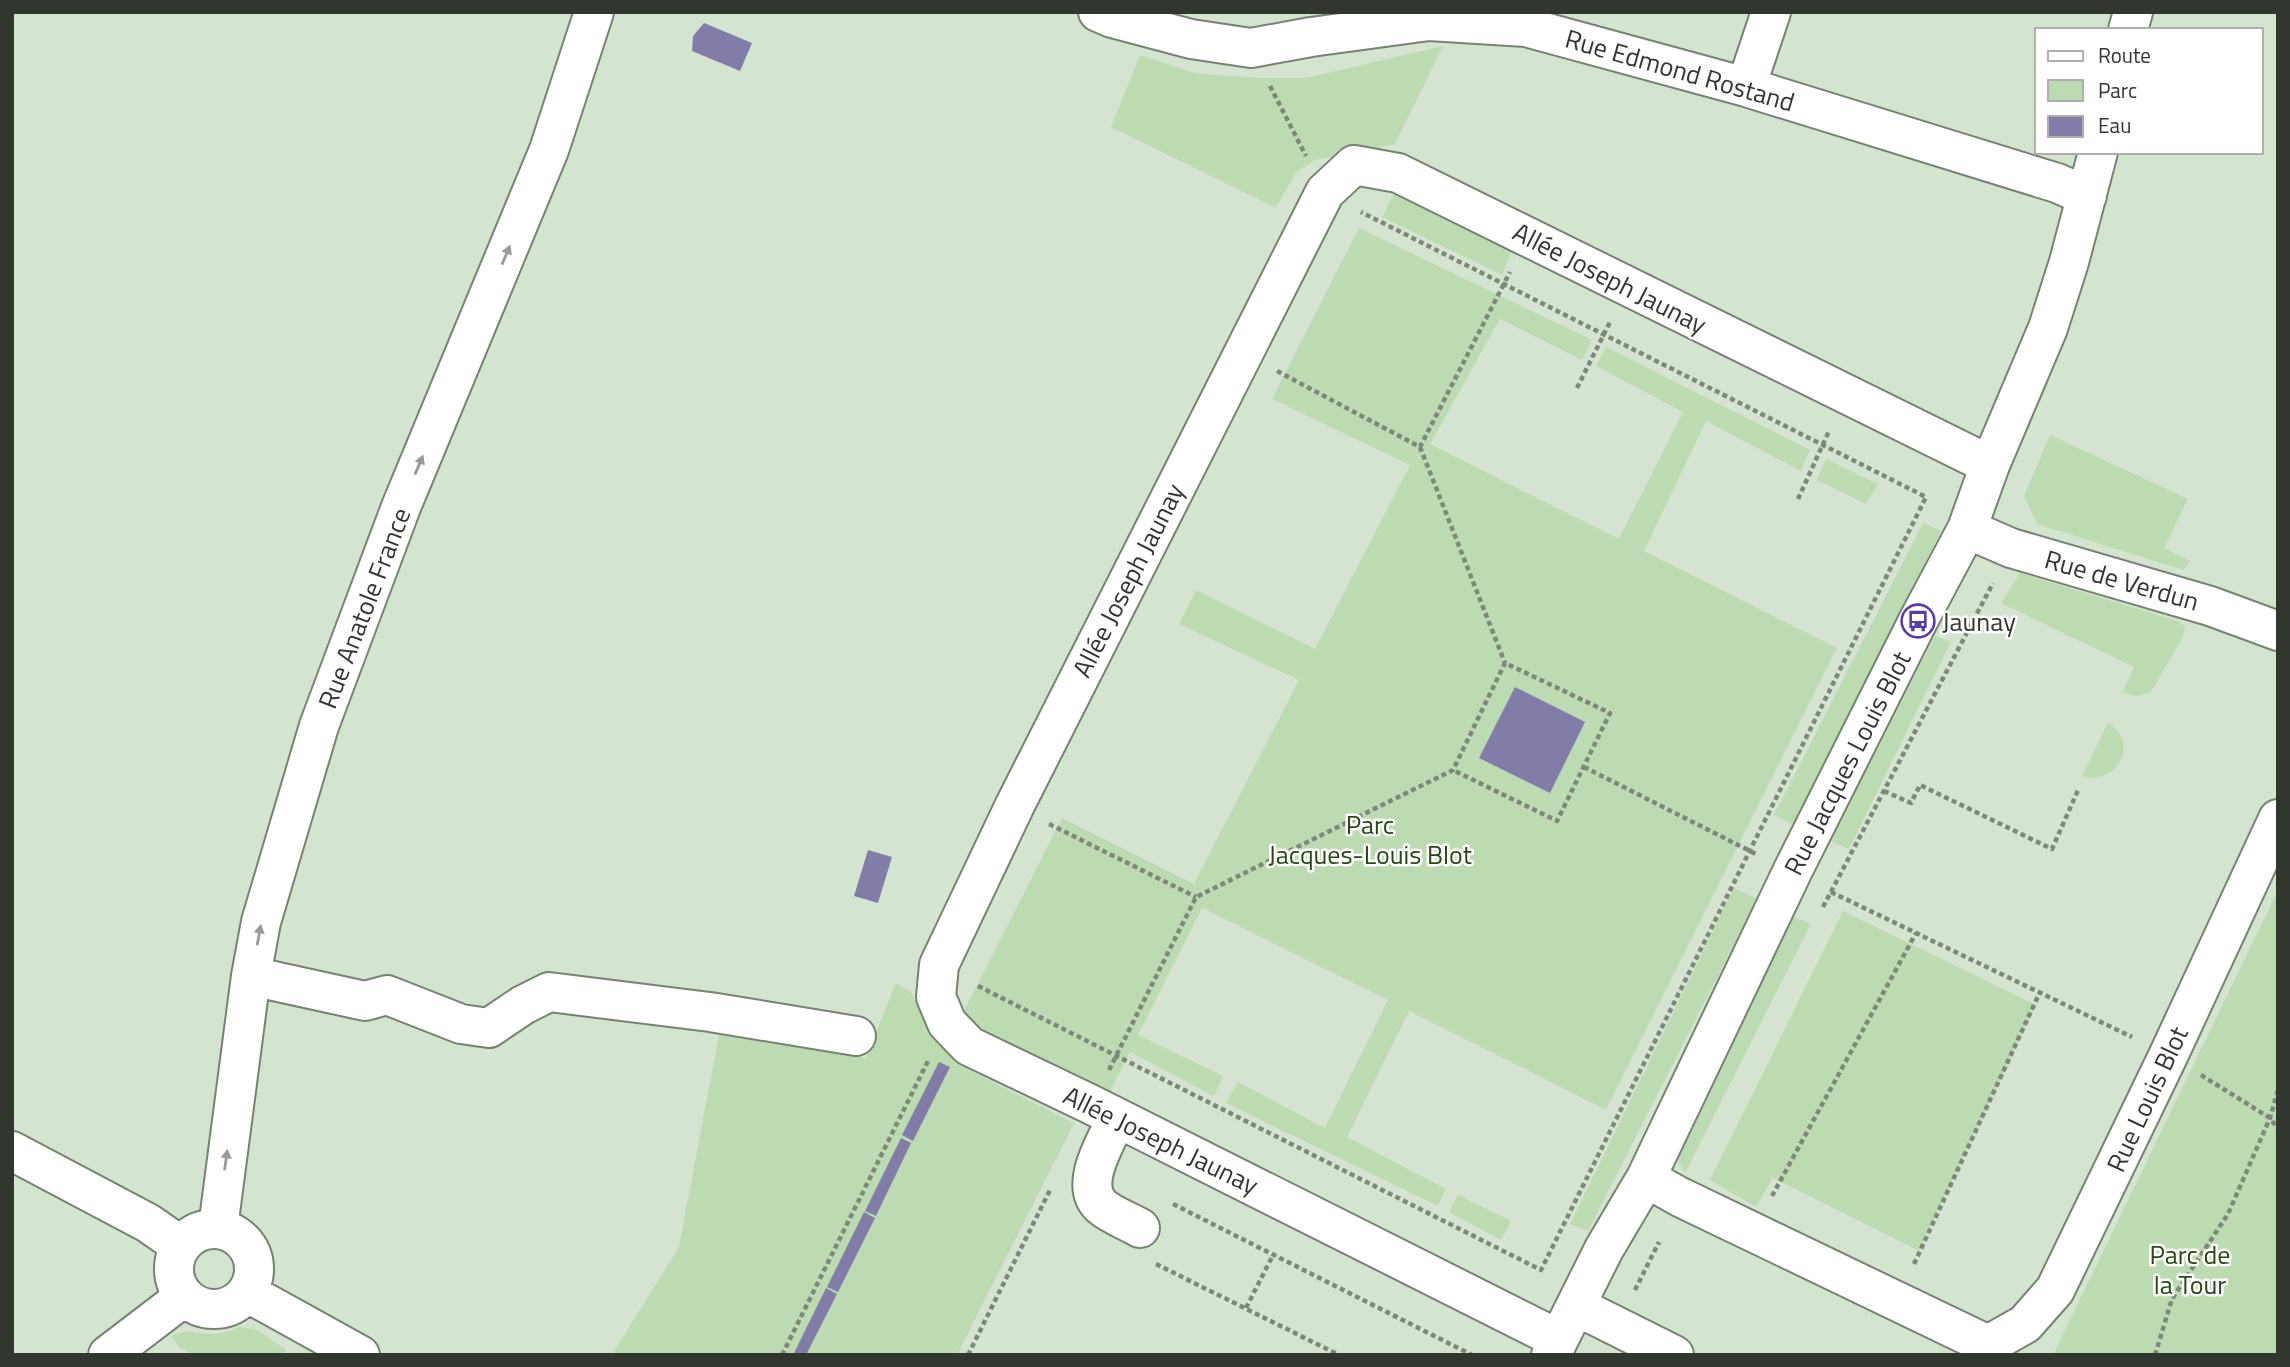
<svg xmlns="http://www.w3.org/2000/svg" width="2290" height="1367" viewBox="0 0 2290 1367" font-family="'Titillium Web',sans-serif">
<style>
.green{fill:#bddbb2}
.water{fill:#817da8}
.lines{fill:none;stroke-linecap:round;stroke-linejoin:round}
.minor-casing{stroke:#758370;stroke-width:42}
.path{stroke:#7d887a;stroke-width:4.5;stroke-dasharray:5 3.5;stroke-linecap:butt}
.minor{stroke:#fff;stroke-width:38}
.oneway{fill:#989b97}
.labels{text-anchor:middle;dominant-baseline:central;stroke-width:5;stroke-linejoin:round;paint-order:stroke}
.street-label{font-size:26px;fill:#31372f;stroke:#fff}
.poi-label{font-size:26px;fill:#31372f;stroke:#fff;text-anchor:start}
.park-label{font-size:26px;fill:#234a12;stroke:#fff}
</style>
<rect width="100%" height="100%" fill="#d5e4d0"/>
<path class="green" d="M1443 46 1395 144 1315 160 1296 172 1276 208 1111 127 1140 55 1194 73 1256 78H1306Z
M1398 186 1513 247 1502 275 1382 217Z
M1359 228 1592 340 1582 360 1500 319 1430 444 1619 539 1683 412 1596 366 1606 347 1810 450 1801 471 1706 421 1644 551 1837 648 1606 1110 1409 1011 1347 1137 1446 1189 1438 1206 1226 1103 1238 1082 1325 1128 1388 1000 1202 908 1138 1035 1223 1076 1214 1096 1130 1052 1107 1097 975 1029 963 1013 1062 818 1194 884 1299 680 1179 624 1196 590 1315 649 1410 465 1272 399Z
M2050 435 2188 499 2164 548 2190 561 2183 570 2037 524 2024 496Z
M1826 459 1878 484 1866 504 1817 480Z
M1923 523 1941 531 1794 825 1774 815Z
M2020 573 2178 621 2185 627 2182 639 2150 693 2136 696 2123 692 2134 667 2001 603Z
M1935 636 1951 642 1849 849 1830 841Z
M2108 723C2140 741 2119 786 2082 776Z
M1734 888 1757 899 1588 1231 1570 1224Z
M2278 890V1355H2053Z
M1843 911 2036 1005 1919 1251 1773 1178 1756 1207 1710 1180Z
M1793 916 1811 924 1685 1173 1679 1163 1677 1153Z
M896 983 910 991 928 1024 959 1065 1074 1123 957 1355H612L679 1247 719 1035 866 1058Z
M1458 1195 1511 1221 1501 1240 1449 1212Z
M239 1327 257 1330 286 1350 284 1355H194L180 1348 171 1336C191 1328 191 1334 211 1334 221 1334 230 1331 239 1327Z"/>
<path class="water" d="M704 23 752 43 740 71 692 51 693 36Z
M1515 687 1585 722 1550 793 1479 758Z
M868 850 892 857 878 903 854 896Z
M939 1062 950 1067 913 1141 902 1135Z
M901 1138 911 1143 876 1216 865 1211Z
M864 1212 875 1218 838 1292 827 1287Z
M826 1288 837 1294 806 1355H793Z"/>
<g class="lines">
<defs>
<path id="minor" d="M1098 12 1112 18 1191 39 1251 48 1311 37 1429 21 1526 27 1746 87 2057 183 2087 196
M2128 30 2133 12
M1746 87 1771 12
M1967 529 2011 548 2210 606 2278 631
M251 976 365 1001 387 995 461 1024 489 1028 523 1005 549 992 710 1012 856 1036
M1117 1118C1107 1140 1078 1184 1101 1206 1111 1215 1128 1221 1140 1228
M12 1151 148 1223 181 1246
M1646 1178 1680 1197 1988 1345
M218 1228 251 976 261 922 319 726 401 507 549 150 594 12
M174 1269a40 40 0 1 1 80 0a40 40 0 1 1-80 0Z
M248 1293 360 1355
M1576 1306 1674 1355
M1558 1339 1092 1105 969 1046 947 1023 936 997 939 965 1015 805 1325 192 1354 165 1398 173 1990 465
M108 1355 184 1297
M1551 1355 1604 1249 1646 1178 1793 870 1918 621 1967 529 1990 465 2048 328 2069 262 2098 152
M1984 1355 1988 1345 2025 1324 2055 1290 2169 1054 2278 819"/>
</defs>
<use href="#minor" class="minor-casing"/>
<path class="path" d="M1270 86 1306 156
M1277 371 1420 447 1510 272
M1577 388 1610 322
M1420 447 1505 663
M1798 499 1829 431
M1584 767 1758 855
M1884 791 1911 803 1920 785 2052 849 2079 788
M1049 824 1196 897
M1831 892 2132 1037
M1823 907 1993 583
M978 986 1541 1270 1926 497 1361 212
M1109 1070 1196 897 1453 770 1505 663 1610 713 1557 821 1453 770
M2201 1075 2270 1118 2278 1129
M1772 1196 1916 933
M1173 1204 1472 1355
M1156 1264 1339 1355
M1914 1264 2040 992
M1635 1290 1659 1242
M1246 1308 1273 1255
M782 1355 928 1061
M968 1355 1051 1188
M2155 1355 2172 1299 2228 1214 2270 1118 2278 1090"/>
<use href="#minor" class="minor"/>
</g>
<defs><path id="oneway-solid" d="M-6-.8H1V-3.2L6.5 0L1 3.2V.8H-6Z" transform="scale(1.75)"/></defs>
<g class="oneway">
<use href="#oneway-solid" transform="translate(506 255) rotate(-67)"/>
<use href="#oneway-solid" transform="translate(419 465) rotate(-67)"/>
<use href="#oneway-solid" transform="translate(259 935) rotate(-80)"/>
<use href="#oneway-solid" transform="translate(226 1160) rotate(-82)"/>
</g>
<defs>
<symbol id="bus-ring" viewBox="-11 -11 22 22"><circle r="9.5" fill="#fff" stroke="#593ab2" stroke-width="1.5"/><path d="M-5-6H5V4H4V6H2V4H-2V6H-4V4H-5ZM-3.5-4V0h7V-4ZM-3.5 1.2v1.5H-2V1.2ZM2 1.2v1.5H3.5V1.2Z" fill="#593ab2"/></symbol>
</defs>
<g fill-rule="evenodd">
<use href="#bus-ring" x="1899" y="602" width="38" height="38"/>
</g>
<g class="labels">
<g class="street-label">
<text transform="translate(1680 70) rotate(16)">Rue Edmond Rostand</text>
<text transform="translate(1610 278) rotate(27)">Allée Joseph Jaunay</text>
<text transform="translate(1128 580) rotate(-63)">Allée Joseph Jaunay</text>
<text transform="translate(2122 580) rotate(16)">Rue de Verdun</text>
<text transform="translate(364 608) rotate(-69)">Rue Anatole France</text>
<text transform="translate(1847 763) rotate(-63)">Rue Jacques Louis Blot</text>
<text transform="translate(2147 1099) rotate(-65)">Rue Louis Blot</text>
<text transform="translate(1161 1140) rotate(26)">Allée Joseph Jaunay</text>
</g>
<g class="poi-label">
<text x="1942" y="621">Jaunay</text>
</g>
<g class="park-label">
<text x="1370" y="824">Parc<tspan x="1370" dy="30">Jacques-Louis Blot</tspan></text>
<text x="2190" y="1254">Parc de<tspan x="2190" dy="30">la Tour</tspan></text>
</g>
</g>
<rect width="2290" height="1367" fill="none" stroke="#31372f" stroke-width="28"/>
<rect x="2035" y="28" width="228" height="126" fill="#ffffff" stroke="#adafac" stroke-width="2"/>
<rect x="2048" y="51" width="35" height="10" fill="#ffffff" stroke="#adafac" stroke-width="2"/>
<text x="2098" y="63" font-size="21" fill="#31372f">Route</text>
<rect x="2048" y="80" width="35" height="21" fill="#bddbb2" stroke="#adafac" stroke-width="2"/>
<text x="2098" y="98" font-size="21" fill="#31372f">Parc</text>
<rect x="2048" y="116" width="35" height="21" fill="#817da8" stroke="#adafac" stroke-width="2"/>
<text x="2098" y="133" font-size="21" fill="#31372f">Eau</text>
</svg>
